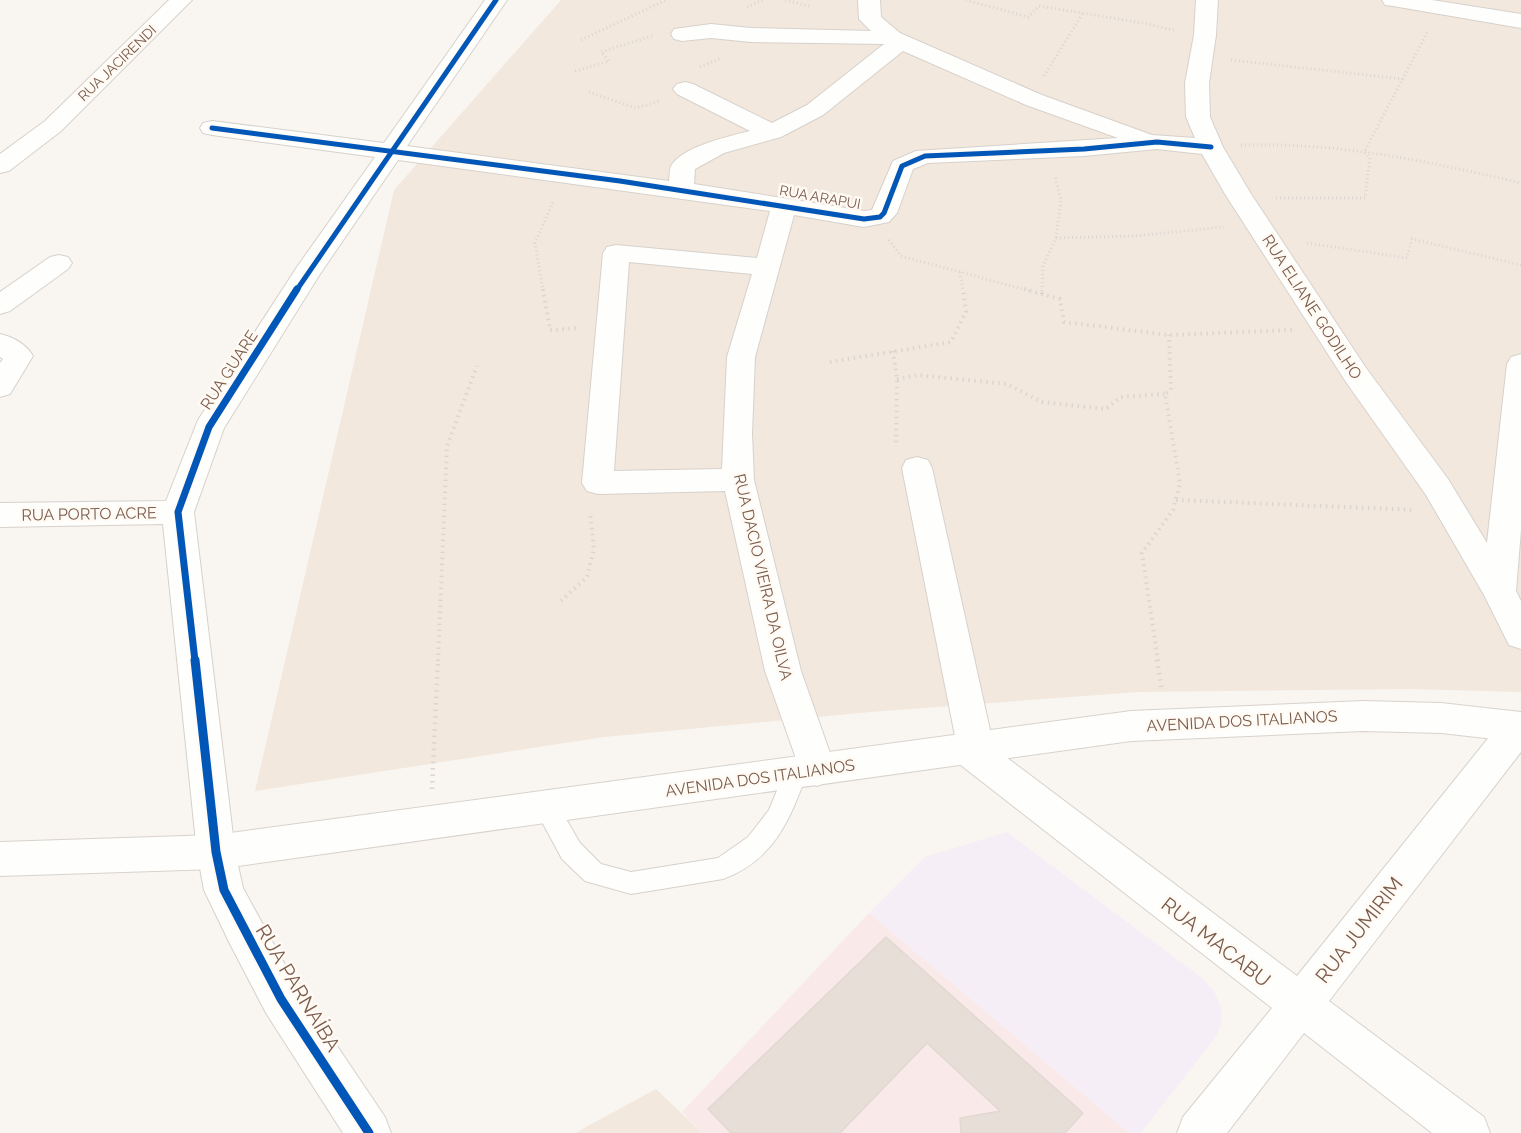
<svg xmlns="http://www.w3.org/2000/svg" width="1521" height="1133" viewBox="0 0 1521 1133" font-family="Raleway,sans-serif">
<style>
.residential{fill:#f2e8de}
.education{fill:#f6eef6}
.medical{fill:#fae9e9}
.building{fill:#e6ded7;stroke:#e2d8d2;stroke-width:1.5}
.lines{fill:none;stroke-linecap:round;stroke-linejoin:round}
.service-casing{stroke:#d7d1cb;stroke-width:2}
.minor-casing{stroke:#d7d1cb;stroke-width:2}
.secondary-casing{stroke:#d9d2cb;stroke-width:2}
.path-far2{stroke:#dcd5d0;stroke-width:3;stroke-dasharray:1 3;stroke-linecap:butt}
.path-far1{stroke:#dcd5d0;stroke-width:4;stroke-dasharray:1.5 4.5;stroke-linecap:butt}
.path{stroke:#dcd5d0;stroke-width:4.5;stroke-dasharray:1.5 5;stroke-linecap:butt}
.service{fill:#fefefd;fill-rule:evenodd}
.minor{fill:#fefefd;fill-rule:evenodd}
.secondary{fill:#fefefd;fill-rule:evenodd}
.cycleway-far2-casing{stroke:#fffaf3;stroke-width:8}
.cycleway-far1-casing{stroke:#fffaf3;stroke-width:10}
.cycleway-casing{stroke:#fffaf3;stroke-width:13}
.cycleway-far2{stroke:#0057b8;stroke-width:5}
.cycleway-far1{stroke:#0057b8;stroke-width:7}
.cycleway{stroke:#0057b8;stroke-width:9}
.labels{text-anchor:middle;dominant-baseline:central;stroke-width:5;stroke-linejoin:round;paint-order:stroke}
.far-street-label{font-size:14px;fill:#7a5c4d;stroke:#fffaf3}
.street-label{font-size:16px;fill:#7a5c4d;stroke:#fffaf3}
.near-street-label{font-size:20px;fill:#7a5c4d;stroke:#fffaf3}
</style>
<rect width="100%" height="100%" fill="#f9f5f0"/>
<path class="residential" d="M561 0H1521V692L1411 689 1138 692 870 712 604 737 255 791 394 190Z
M656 1089 702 1133H575Z"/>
<path class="education" d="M1007 832 1201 977 1214 991 1221 1008V1023L1217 1035 1141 1133H1129L869 913 925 857Z"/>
<path class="medical" d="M869 913 1129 1133H702L682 1112Z"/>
<path class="building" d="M886 937 1083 1113 1065 1133H961L960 1118 1000 1111 927 1043 840 1133H731L708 1109Z"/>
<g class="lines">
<defs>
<path id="service" d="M795 763 803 766 807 773C790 820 774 860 723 879L631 894 585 881 562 859 534 807 537 800 546 797 555 800 580 843 601 864 631 872 718 858 748 837 769 810 787 766Z"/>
<path id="minor" d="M169 0H192L61 131 9 171 0 173V154L45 121Z
M485 0H507L407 146 669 181C670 175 669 167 673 163 686 146 730 136 750 131L677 94 673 89 677 84 685 82 693 84 772 123 807 105 884 44 751 42 711 38 682 41 674 39 671 34 674 29 711 24 751 28 871 31 859 19 858 0H880L881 17 900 33 1042 95 1152 135 1195 138 1186 117 1185 83 1194 35 1196 0H1218L1216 35 1209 83 1210 117 1223 147 1251 194 1366 368 1448 479 1487 543 1507 364 1511 357 1521 354V530L1516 591 1521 601V649L1509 645 1484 595 1426 495 1346 382 1225 194 1202 154 1157 149 1084 156 928 163 913 169 897 213 889 222 864 227 794 215 755 357 752 434 754 480 801 671 836 770 830 781 817 786 804 781 765 671 725 491 598 494 587 491 582 483 603 253 607 247 616 245 757 258 770 211 398 160 320 274 224 428 194 512 235 852 243 888 296 985 385 1117 391 1133H343L266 1013 230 944 204 890 197 852 163 524 0 527V503L166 501 198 420 297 267 375 157 212 135 203 133 200 128 203 123 212 121 384 143ZM903 51 1026 105 1118 138 916 151 893 161 872 210 864 211 694 184 695 169 724 153 781 137 823 115ZM629 262 752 274 727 357 722 469 614 471Z
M1382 0H1432L1521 14V28L1393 6 1385 5Z
M59 255 68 257 72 263 68 269 10 311 0 314V292L50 257Z
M0 334C13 337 26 344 33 356L10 394 0 397V363L3 359 0 357Z
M917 457 928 460 932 468 994 748 1297 976 1506 716 1521 713V752L1329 1001 1484 1117 1490 1133H1432L1304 1033 1227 1133H1177L1183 1117 1272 1008 953 759 948 748 955 736 902 468 906 460Z"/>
<path id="secondary" d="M1363 701 1441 703 1521 712V742L1441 733 1363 731 1131 741 216 869 0 876V842L216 835 1131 711Z"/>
</defs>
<use href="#service" class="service-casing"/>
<use href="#minor" class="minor-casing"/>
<use href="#secondary" class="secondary-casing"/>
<path class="path-far2" d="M785 0 809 6
M966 0 1028 17 1039 6 1143 23 1177 31
M747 7 763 0
M581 40 666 0
M1231 60 1403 79
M700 67 721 58
M575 71 609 61 601 52 655 35
M1044 76 1083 13
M589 92 636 108 659 101
M1241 145C1337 142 1428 161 1521 183
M1276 198H1365L1370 158 1364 152 1428 31
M1056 238 1135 236 1224 227
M889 240 901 256 1030 291
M1307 243 1407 258 1412 239 1521 265
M960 272 963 291
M543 291 535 243 554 200
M1042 291 1043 266 1056 238 1061 201 1055 175"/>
<path class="path-far1" d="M543 289 550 330 579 328
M1024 289 1060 299 1064 322 1169 335 1292 330
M1042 294V289
M893 351 897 379 896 446
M830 362 951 342 966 312 963 289
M897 379 918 375 1007 384 1042 402 1106 409 1121 397 1165 394
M1176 500 1415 510
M561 601 587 577 594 549 590 512
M438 661 447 446 477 366
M1158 661 1142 553 1173 510 1180 483 1165 394 1171 390 1169 335"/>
<path class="path" d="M1157 660 1162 691
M432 789 438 660"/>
<use href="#service" class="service"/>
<use href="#minor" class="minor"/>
<use href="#secondary" class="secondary"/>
<defs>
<path id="cycleway-far2" d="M212 128 620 181 864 219 880 217 884 213 902 166 925 156 1084 149 1157 142 1211 147
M296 291 496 0"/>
<path id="cycleway-far1" d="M195 661 178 512 209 427 297 289"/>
<path id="cycleway" d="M195 660 216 852 224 890 281 999 369 1133"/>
</defs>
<use href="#cycleway-far2" class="cycleway-far2-casing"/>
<use href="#cycleway-far1" class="cycleway-far1-casing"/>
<use href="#cycleway" class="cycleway-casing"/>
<use href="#cycleway-far2" class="cycleway-far2"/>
<use href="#cycleway-far1" class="cycleway-far1"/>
<use href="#cycleway" class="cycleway"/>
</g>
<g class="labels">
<g class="far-street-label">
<text transform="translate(117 63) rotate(-44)">RUA JACIRENDI</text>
<text transform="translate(820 197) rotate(10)">RUA ARAPUI</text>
</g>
<g class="street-label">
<text transform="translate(1312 307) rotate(57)">RUA ELIANE GODILHO</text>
<text transform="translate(229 370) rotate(-57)">RUA GUARE</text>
<text transform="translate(89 514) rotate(-1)">RUA PORTO ACRE</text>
<text transform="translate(763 577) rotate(77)">RUA DACIO VIEIRA DA OILVA</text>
<text transform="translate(1242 721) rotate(-3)">AVENIDA DOS ITALIANOS</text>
<text transform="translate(760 778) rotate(-8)">AVENIDA DOS ITALIANOS</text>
</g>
<g class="near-street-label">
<text transform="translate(1359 930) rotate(-52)">RUA JUMIRIM</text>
<text transform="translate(1216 942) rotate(38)">RUA MACABU</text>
<text transform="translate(298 988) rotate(59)">RUA PARNAÍBA</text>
</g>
</g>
</svg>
